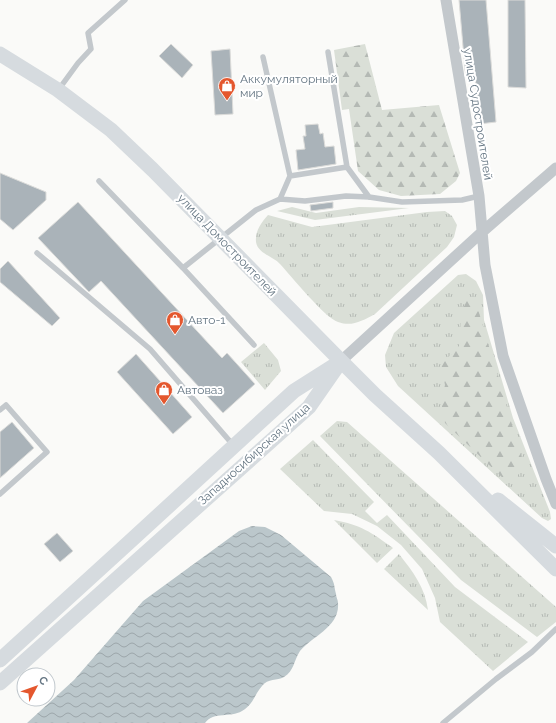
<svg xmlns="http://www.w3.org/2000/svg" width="556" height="723" viewBox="0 0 556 723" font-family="Raleway,sans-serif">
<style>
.grass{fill:url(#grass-tufts)}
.forest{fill:url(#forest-firs)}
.water{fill:url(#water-waves)}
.building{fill:#aab3b9;stroke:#dcdcda}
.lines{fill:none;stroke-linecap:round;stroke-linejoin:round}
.service{stroke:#c3c8cc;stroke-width:5.5}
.minor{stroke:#c3c8cc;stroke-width:11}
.secondary{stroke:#d6dbdf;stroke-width:15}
.labels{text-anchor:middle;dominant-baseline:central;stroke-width:4;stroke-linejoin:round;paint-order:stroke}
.poi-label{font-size:12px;fill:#657683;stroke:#fff;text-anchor:start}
.street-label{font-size:12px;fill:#657683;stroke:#fff}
</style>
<defs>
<pattern id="grass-tufts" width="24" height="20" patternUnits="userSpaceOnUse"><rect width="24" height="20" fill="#dadfd7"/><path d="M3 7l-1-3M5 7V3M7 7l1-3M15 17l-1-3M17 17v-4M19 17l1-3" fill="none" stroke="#b4b9b4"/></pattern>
<pattern id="forest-firs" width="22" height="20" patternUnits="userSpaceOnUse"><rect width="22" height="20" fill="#dadfd7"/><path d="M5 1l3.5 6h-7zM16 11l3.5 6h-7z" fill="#b4b9b4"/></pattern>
<pattern id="water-waves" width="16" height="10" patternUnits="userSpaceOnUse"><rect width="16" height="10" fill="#bbc7cb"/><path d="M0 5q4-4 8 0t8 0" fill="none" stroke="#9ca6aa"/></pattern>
</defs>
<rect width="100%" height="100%" fill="#fafaf8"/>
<path class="grass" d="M292 207 316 213 359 207 409 208 315 220 277 211Z
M445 211 452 216 457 225 454 237 447 247 375 314C362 321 352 327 338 322 325 318 291 276 280 264 273 256 258 254 256 242 255 231 261 223 268 215L312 227 427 212Z
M466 274 476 281 483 295 484 320 513 418 550 512 551 519 548 521 542 518 398 386 386 367 385 355 394 333 458 275Z
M264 343 278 360 281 371 265 390 241 362Z
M337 421 347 422 556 607V622L537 637 461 580 320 436Z
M313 440 374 502 365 511 377 523 387 515 455 587 528 642 493 671 440 622 435 598 422 569 401 545 377 526 352 514 324 511 280 469Z
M334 520C361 525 371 532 393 548L377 563Z
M399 554C413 572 425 587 428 610L384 569Z"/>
<path class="forest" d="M365 44 382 110 439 105 460 173 456 181 440 194 401 196 379 190 358 171 349 109 342 110 334 50Z
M466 300 477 302 480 316 523 462 516 480 506 481 445 423 441 401 445 385 441 365 460 345 461 316Z"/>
<path class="water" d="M252 526 265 527 281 535 331 577C335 584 334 587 336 594 336 597 338 600 338 603 340 627 312 636 300 651 294 660 294 671 284 677 277 681 268 678 262 686 254 695 254 704 242 711 230 718 214 711 205 723H27L74 680 143 601 239 531Z"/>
<path class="building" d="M459 0H486L496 122 479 124 475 74H466L465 70Z
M508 0H525L526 88 508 87Z
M171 44 193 65 182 78 159 56Z
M230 49 233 114 215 115 211 51Z
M318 124 320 134 323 133 325 147 334 146 336 164 298 170 296 150 305 149 303 136H306L305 125Z
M0 173 46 192V200L13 230 0 219Z
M78 202 222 358 227 353 255 384 223 413 101 281 89 292 38 238Z
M333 202V208L311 211 310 205Z
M8 261 60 318 52 326 0 282V269Z
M136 354 192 417 173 434 117 372Z
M12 422 34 448 0 478V432Z
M57 533 73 551 60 562 44 544Z"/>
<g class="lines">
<path class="service" d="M328 52 347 167
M263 57 290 176 280 199
M59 89 78 63 91 49 88 33 125 0
M290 176 347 167 369 197
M99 181 183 268
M37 253 150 349 234 446
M254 345 183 268 256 210 280 199 305 201 346 196 369 197 402 202 462 200 479 196
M0 410 6 405 47 452 0 494
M443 723 496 679 532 652 556 629"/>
<path class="minor" d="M446 0 479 196 485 265 503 356 546 479 556 504
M341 361 482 232 556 168"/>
<path class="secondary" d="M0 54 58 90 111 130 153 170 341 361 375 395 439 453 556 569
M498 500 556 546
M0 660 125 546 294 391 335 365
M0 683 309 407 341 361"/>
</g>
<defs>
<symbol id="shop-pin" viewBox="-11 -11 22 30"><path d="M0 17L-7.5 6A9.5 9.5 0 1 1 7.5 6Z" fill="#e4572e" stroke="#fff"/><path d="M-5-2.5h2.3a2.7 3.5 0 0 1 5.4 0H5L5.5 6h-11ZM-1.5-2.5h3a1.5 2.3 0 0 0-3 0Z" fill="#fff"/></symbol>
</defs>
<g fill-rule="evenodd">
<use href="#shop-pin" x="217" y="76" width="20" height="27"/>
<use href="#shop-pin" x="165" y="310" width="20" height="27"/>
<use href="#shop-pin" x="154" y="380" width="20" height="27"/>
</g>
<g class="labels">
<g class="poi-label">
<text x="240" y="79">Аккумуляторный<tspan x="240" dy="14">мир</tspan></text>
<text x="188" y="320">Авто-1</text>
<text x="177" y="390">Автоваз</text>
</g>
<g class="street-label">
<text transform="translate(478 114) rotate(81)">улица Судостроителей</text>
<text transform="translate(227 245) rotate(46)">улица Домостроителей</text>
<text transform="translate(254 454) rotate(-42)">Западносибирская улица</text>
</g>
</g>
<g transform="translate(36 687) rotate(49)"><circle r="19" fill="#ffffff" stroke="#c1c8cd"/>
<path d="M0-3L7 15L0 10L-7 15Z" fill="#e4572e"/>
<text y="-6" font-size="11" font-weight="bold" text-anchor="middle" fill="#657683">С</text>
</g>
</svg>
